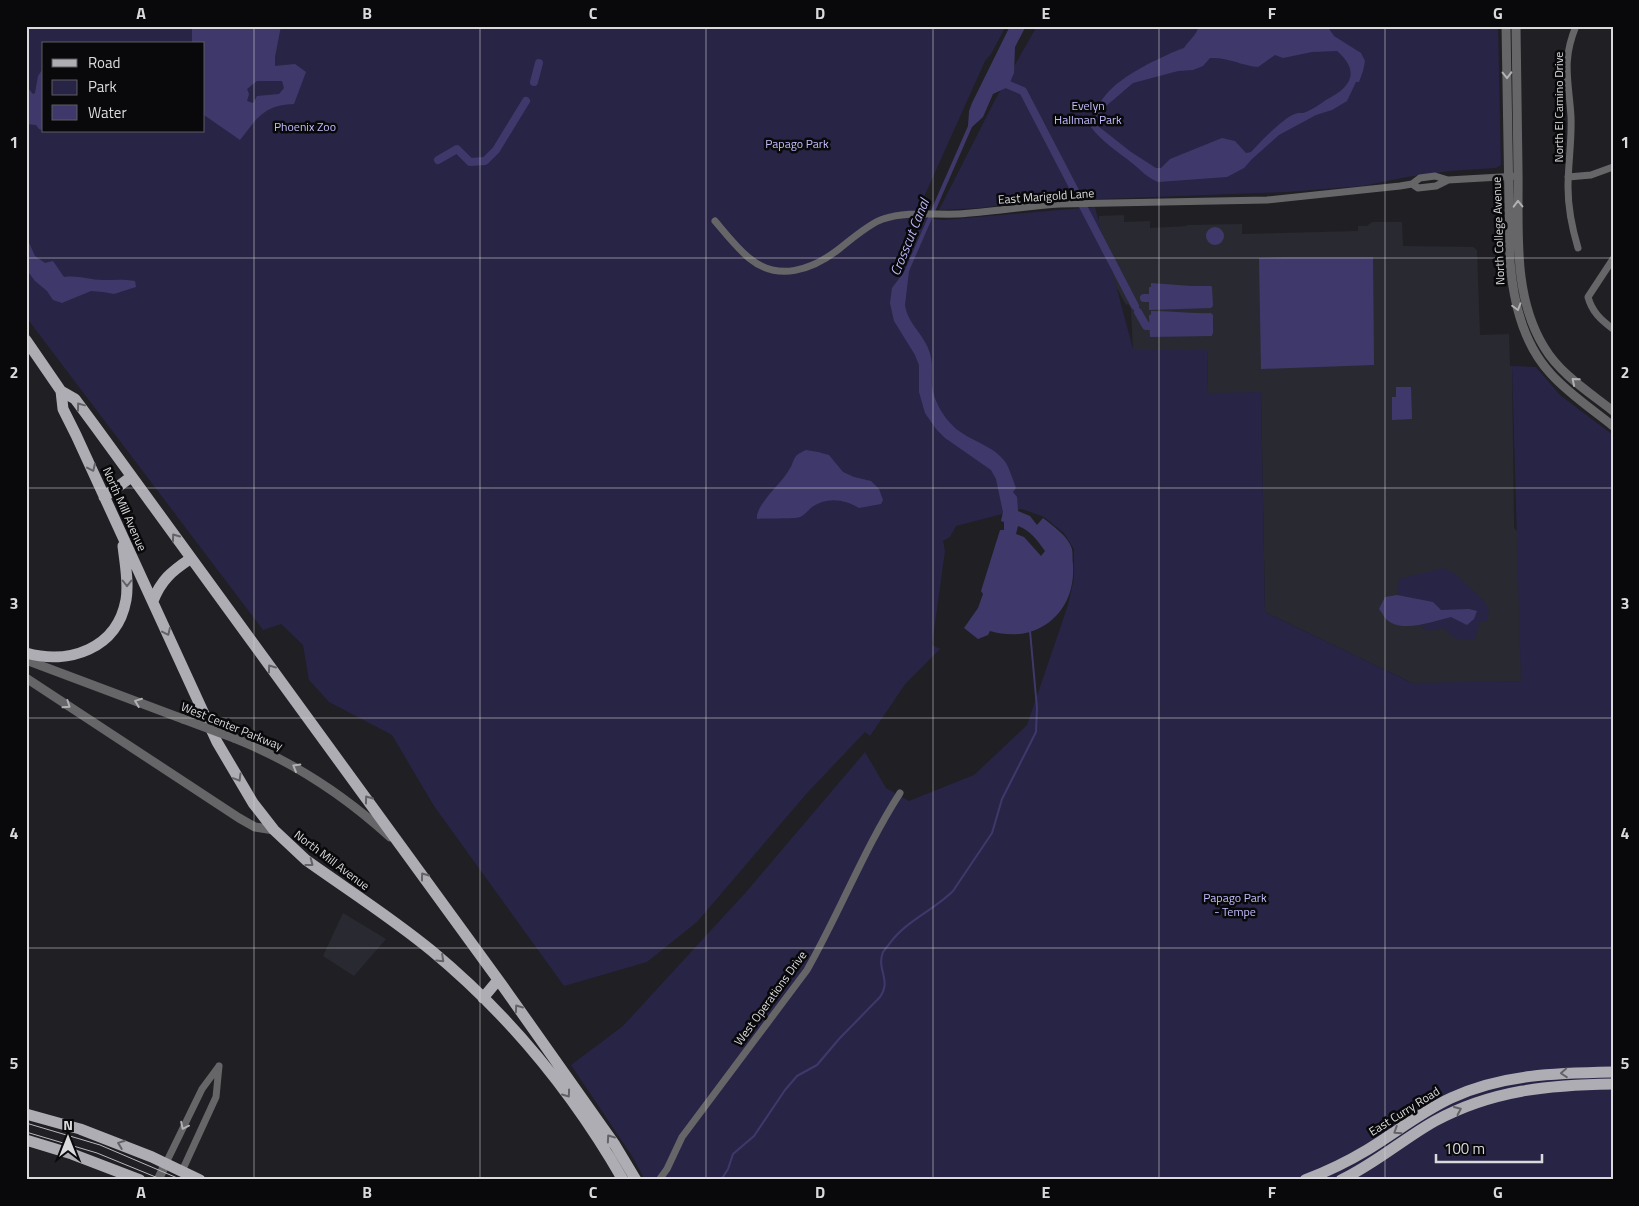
<svg xmlns="http://www.w3.org/2000/svg" width="1639" height="1206" viewBox="0 0 1639 1206" font-family="'Titillium Web',sans-serif">
<style>
.built{fill:#292932}
.green{fill:#282446;fill-rule:evenodd}
.water{fill:#3f396b;fill-rule:evenodd}
.lines{fill:none;stroke-linecap:round;stroke-linejoin:round}
.stream{stroke:#3f396b;stroke-width:2}
.canal{stroke:#3f396b;stroke-width:8}
.minor{stroke:#666668;stroke-width:7}
.tertiary{stroke:#666668;stroke-width:9}
.primary{stroke:#adadb3;stroke-width:11}
.tram{stroke:#b8b8bb;stroke-width:1}
.tertiary-bridge{stroke:#666668;stroke-width:9}
.oneway{stroke:#b1b1b4}
.oneway2{stroke:#636367}
.grid{fill:none;stroke:#dadadd;stroke-width:1;stroke-opacity:0.55}
.labels{text-anchor:middle;dominant-baseline:central;stroke-width:5;stroke-linejoin:round;paint-order:stroke}
.park-label{font-size:12px;fill:#c0bcfd;stroke:#09090b}
.street-label{font-size:12px;fill:#dadadd;stroke:#09090b}
.water-label{font-size:14px;font-style:italic;fill:#bab6f6;stroke:#09090b}
.neatline{fill:none;stroke:#dadadd;stroke-width:2}
.grid-label{font-size:16px;text-anchor:middle;font-weight:bold;fill:#dadadd}
</style>
<rect width="100%" height="100%" fill="#1f1f24"/>
<path class="built" d="M1124 215V222L1150 221V228L1187 226V225L1242 224V234L1358 231V226H1367L1372 222H1402L1403 246 1473 247 1477 250 1480 335 1509 334 1510 366H1512L1514 519V528L1517 531 1520 585 1521 681 1478 683H1412L1265 612 1261 393H1208L1207 349 1133 350 1131 309 1128 304 1126 305 1109 274 1114 271 1087 221 1099 220V216Z
M343 913 386 939 354 976 323 956Z"/>
<path class="green" d="M26 26H1006L991 54 985 61 915 217 943 220 1095 207 1133 349H1207L1208 393 1261 392 1265 612 1412 683 1521 681 1512 366 1536 367 1560 395 1613 435V1180H645L632 1156 571 1065 623 1026 747 891 865 752 886 788 909 801 974 775 1027 725 1068 605 1074 578V549L1064 533 1044 517 1022 509 956 526 950 537 943 541 945 551 932 645 940 649 906 683 870 736 865 732 808 792 697 922 647 962 564 986 434 806 392 735 329 702 309 680 303 645 281 624 263 630 26 317ZM44 44H204V131H44Z
M1037 26H1498L1501 165 1496 168 1450 171 1407 177 1363 186 1287 192 1022 202 980 208 939 210 995 100Z
M1443 568 1455 574 1485 602 1489 612 1487 621 1480 622 1475 639C1458 641 1455 640 1444 628L1428 631 1420 626 1451 617 1469 609 1441 610 1397 595 1399 579Z"/>
<path class="water" d="M192 26H281L275 57V66L295 64 306 72 294 104C264 105 257 118 240 140L204 115V44H192ZM257 81H282L284 88 279 94 257 96 253 103 247 101 249 94 247 89Z
M1010 26H1026L1015 47 1014 73 1008 87 993 94 983 117 972 127 909 271 905 305C907 322 922 333 928 348 934 361 931 373 932 386 934 401 942 415 953 426 968 441 993 444 1006 463 1010 470 1013 480 1016 488L1013 492 1017 497 1018 511 1030 516 1037 525 1043 518C1053 526 1068 536 1072 549 1073 554 1072 560 1073 565 1076 613 1037 645 990 631L988 635 978 639 964 628 978 608 983 594 981 591 1000 530H1004V522L1001 521 1003 512 1000 498 996 479 991 470 945 438 936 429 925 413 919 392V365L915 355 894 321 890 303 892 288 904 272 968 126 969 111 972 103ZM1018 526C1030 530 1038 541 1045 551L1041 556 1024 537 1016 534Z
M1199 26H1327L1334 36 1361 53 1365 61 1363 71 1359 82H1356L1347 101 1332 110 1316 115 1279 135 1252 159 1244 168 1227 177 1158 182C1147 178 1141 170 1132 163 1117 151 1102 142 1090 126 1098 93 1123 77 1152 62 1163 57 1172 52 1184 48 1189 40 1196 36 1199 26ZM1337 51C1361 72 1351 87 1326 100 1320 104 1313 109 1306 112 1302 114 1298 112 1295 114 1283 118 1259 143 1251 152L1246 153 1235 141 1222 138 1170 159 1161 168H1156L1131 152 1098 126 1099 118 1105 107 1133 83 1178 71 1193 70 1203 66 1210 58C1229 57 1239 65 1258 67L1275 55 1283 58 1312 52Z
M44 67V131L39 129 36 125 26 124V86L33 94 35 93 38 76Z
M1206 236a9 9 0 1 1 18 0a9 9 0 1 1-18 0Z
M26 236 35 256 45 263 53 261 64 277C78 275 89 280 103 280 114 280 124 279 135 281L136 287 114 294 103 292 91 291 62 303 53 300 47 291 35 281 26 269Z
M1285 257H1373L1374 365 1261 369 1259 258Z
M1151 283 1191 286H1211L1212 287 1213 306 1211 308 1149 310V287H1151Z
M1151 311C1171 311 1191 314 1211 313L1213 315V334H1212V336L1150 337 1149 315H1151Z
M1396 387H1411L1412 419 1392 420V397H1396Z
M806 450 818 452 829 455 843 472 854 477 871 481 879 489 883 500 881 504 859 508C844 499 827 497 812 507 808 510 805 515 800 517 797 519 764 518 757 519 755 505 782 483 789 470 792 466 793 460 796 456 799 453 802 452 806 450Z
M1397 595 1433 602 1441 610 1469 609 1477 611 1474 619 1467 625 1451 617C1434 621 1401 634 1386 619 1383 616 1382 612 1379 609L1385 597Z"/>
<g class="lines">
<path class="stream" d="M719 1180 723 1177 728 1169 733 1154 754 1136 785 1090 797 1076 817 1065 839 1039 880 997C892 980 876 970 883 952 885 949 888 946 890 943 907 920 933 911 953 891L992 833 1002 799 1036 732 1037 708 1030 631"/>
<path class="canal" d="M999 81 1023 91 1135 306
M534 82 539 63
M438 160 457 149 470 162 485 161 496 150 526 101
M1144 298H1148
M1138 312 1146 326H1149"/>
<path class="minor" d="M1576 26C1561 62 1569 81 1571 117 1572 140 1568 164 1568 187 1568 208 1572 228 1578 248
M1568 177 1591 175 1613 167
M1412 184 1418 188 1436 186 1448 180 1518 176
M715 221C726 234 736 247 749 258 778 282 812 270 839 249 849 241 870 223 883 219 907 211 933 215 958 214 992 212 1026 206 1060 204L1267 200 1400 186 1412 184 1420 178 1435 176 1448 180
M1613 259 1588 297C1592 312 1601 320 1613 329
M166 1163 202 1089 219 1066
M182 1171 216 1097 219 1066
M659 1180 667 1169 682 1137 807 970C840 912 864 849 900 793"/>
<path class="tertiary" d="M1506 26 1510 261C1513 301 1523 344 1551 374 1569 394 1592 409 1613 426
M1516 26C1517 74 1517 122 1518 170 1519 229 1512 295 1544 347 1560 374 1589 392 1613 411
M26 660 183 719
M26 678 239 818 255 827 274 830
M234 738C292 761 344 795 390 837
M158 1180 166 1163"/>
<path class="primary" d="M26 340 61 391 75 399 95 426 502 985 615 1145 636 1180
M61 391 63 409 76 435 217 742 253 803 274 830 306 860C348 890 392 918 432 951 509 1015 573 1093 623 1180
M104 497 131 477
M153 601C161 580 172 571 190 559
M26 653C69 665 117 649 126 600 129 582 125 564 123 546
M483 998 498 980
M26 1114 80 1129 152 1157 200 1180
M26 1140 72 1154 140 1180
M1305 1180C1326 1172 1347 1162 1367 1150 1395 1133 1421 1112 1451 1098 1502 1074 1558 1073 1613 1072
M1341 1180C1375 1164 1403 1139 1435 1121 1492 1090 1549 1085 1613 1084"/>
<path class="tram" d="M26 1123 100 1145 182 1180
M26 1132 97 1153 163 1180"/>
<path class="tertiary-bridge" d="M183 719 234 738"/>
</g>
<defs><path id="oneway-chevron" d="M-2-3.5L2.5 0L-2 3.5" fill="none" stroke-width="1.6" stroke-linecap="round" stroke-linejoin="round" transform="scale(1.25)"/></defs>
<g class="oneway">
<use href="#oneway-chevron" transform="translate(1507 75) rotate(89)"/>
<use href="#oneway-chevron" transform="translate(1518 204) rotate(-91)"/>
<use href="#oneway-chevron" transform="translate(1517 307) rotate(74)"/>
<use href="#oneway-chevron" transform="translate(1575 381) rotate(-140)"/>
<use href="#oneway-chevron" transform="translate(138 702) rotate(-159)"/>
<use href="#oneway-chevron" transform="translate(67 705) rotate(34)"/>
<use href="#oneway-chevron" transform="translate(296 767) rotate(-150)"/>
<use href="#oneway-chevron" transform="translate(184 1126) rotate(116)"/>
</g>
<g class="oneway2">
<use href="#oneway-chevron" transform="translate(80 406) rotate(-127)"/>
<use href="#oneway-chevron" transform="translate(92 468) rotate(65)"/>
<use href="#oneway-chevron" transform="translate(175 537) rotate(-126)"/>
<use href="#oneway-chevron" transform="translate(127 583) rotate(90)"/>
<use href="#oneway-chevron" transform="translate(167 632) rotate(65)"/>
<use href="#oneway-chevron" transform="translate(271 668) rotate(-126)"/>
<use href="#oneway-chevron" transform="translate(238 778) rotate(59)"/>
<use href="#oneway-chevron" transform="translate(368 799) rotate(-126)"/>
<use href="#oneway-chevron" transform="translate(310 863) rotate(37)"/>
<use href="#oneway-chevron" transform="translate(424 876) rotate(-126)"/>
<use href="#oneway-chevron" transform="translate(441 959) rotate(43)"/>
<use href="#oneway-chevron" transform="translate(518 1008) rotate(-125)"/>
<use href="#oneway-chevron" transform="translate(1564 1073) rotate(176)"/>
<use href="#oneway-chevron" transform="translate(567 1094) rotate(54)"/>
<use href="#oneway-chevron" transform="translate(1458 1110) rotate(-24)"/>
<use href="#oneway-chevron" transform="translate(1397 1131) rotate(147)"/>
<use href="#oneway-chevron" transform="translate(610 1138) rotate(-125)"/>
<use href="#oneway-chevron" transform="translate(121 1144) rotate(-159)"/>
</g>
<path class="grid" d="M254 26V1180M480 26V1180M706 26V1180M933 26V1180M1159 26V1180M1385 26V1180M26 258H1613M26 488H1613M26 718H1613M26 948H1613"/>
<g class="labels">
<g class="park-label">
<text x="1088" y="105">Evelyn<tspan x="1088" dy="14">Hallman Park</tspan></text>
<text x="305" y="126">Phoenix Zoo</text>
<text x="797" y="143">Papago Park</text>
<text x="1235" y="897">Papago Park<tspan x="1235" dy="14">- Tempe</tspan></text>
</g>
<g class="street-label">
<text transform="translate(1558 107) rotate(-90)">North El Camino Drive</text>
<text transform="translate(1046 196) rotate(-4)">East Marigold Lane</text>
<text transform="translate(1498 231) rotate(-92)">North College Avenue</text>
<text transform="translate(125 509) rotate(66)">North Mill Avenue</text>
<text transform="translate(232 726) rotate(22)">West Center Parkway</text>
<text transform="translate(332 860) rotate(37)">North Mill Avenue</text>
<text transform="translate(770 998) rotate(-54)">West Operations Drive</text>
<text transform="translate(1404 1111) rotate(-32)">East Curry Road</text>
</g>
<g class="water-label">
<text transform="translate(909 237) rotate(-68)">Crosscut Canal</text>
</g>
</g>
<rect width="1639" height="1206" fill="none" stroke="#09090b" stroke-width="55"/>
<rect x="42" y="42" width="162" height="90" fill="#09090b" stroke="#5d5d5f"/>
<rect x="52" y="59" width="25" height="8" fill="#adadb3" stroke="#5d5d5f"/>
<text x="88" y="68" font-size="15" fill="#dadadd">Road</text>
<rect x="52" y="80" width="25" height="15" fill="#282446" stroke="#5d5d5f"/>
<text x="88" y="92" font-size="15" fill="#dadadd">Park</text>
<rect x="52" y="105" width="25" height="15" fill="#3f396b" stroke="#5d5d5f"/>
<text x="88" y="118" font-size="15" fill="#dadadd">Water</text>
<g transform="translate(68 1138)" stroke="#09090b" stroke-width="4" paint-order="stroke">
<path d="M0-4L9 19L0 12L-9 19Z" fill="#dadadd"/>
<text y="-8" font-size="14" font-weight="bold" text-anchor="middle" fill="#dadadd">N</text>
</g>
<path d="M1436 1154v8h106v-8" fill="none" stroke="#dadadd" stroke-width="2.5"/>
<text x="1444" y="1154" font-size="15" fill="#dadadd" stroke="#09090b" stroke-width="4" paint-order="stroke">100 m</text>
<rect x="28" y="28" width="1584" height="1150" class="neatline"/>
<g class="grid-label">
<text x="141" y="19">A</text>
<text x="367" y="19">B</text>
<text x="593" y="19">C</text>
<text x="820" y="19">D</text>
<text x="1046" y="19">E</text>
<text x="1272" y="19">F</text>
<text x="1498" y="19">G</text>
<text x="14" y="148">1</text>
<text x="1625" y="148">1</text>
<text x="14" y="378">2</text>
<text x="1625" y="378">2</text>
<text x="14" y="609">3</text>
<text x="1625" y="609">3</text>
<text x="14" y="839">4</text>
<text x="1625" y="839">4</text>
<text x="14" y="1069">5</text>
<text x="1625" y="1069">5</text>
<text x="141" y="1198">A</text>
<text x="367" y="1198">B</text>
<text x="593" y="1198">C</text>
<text x="820" y="1198">D</text>
<text x="1046" y="1198">E</text>
<text x="1272" y="1198">F</text>
<text x="1498" y="1198">G</text>
</g>
</svg>
